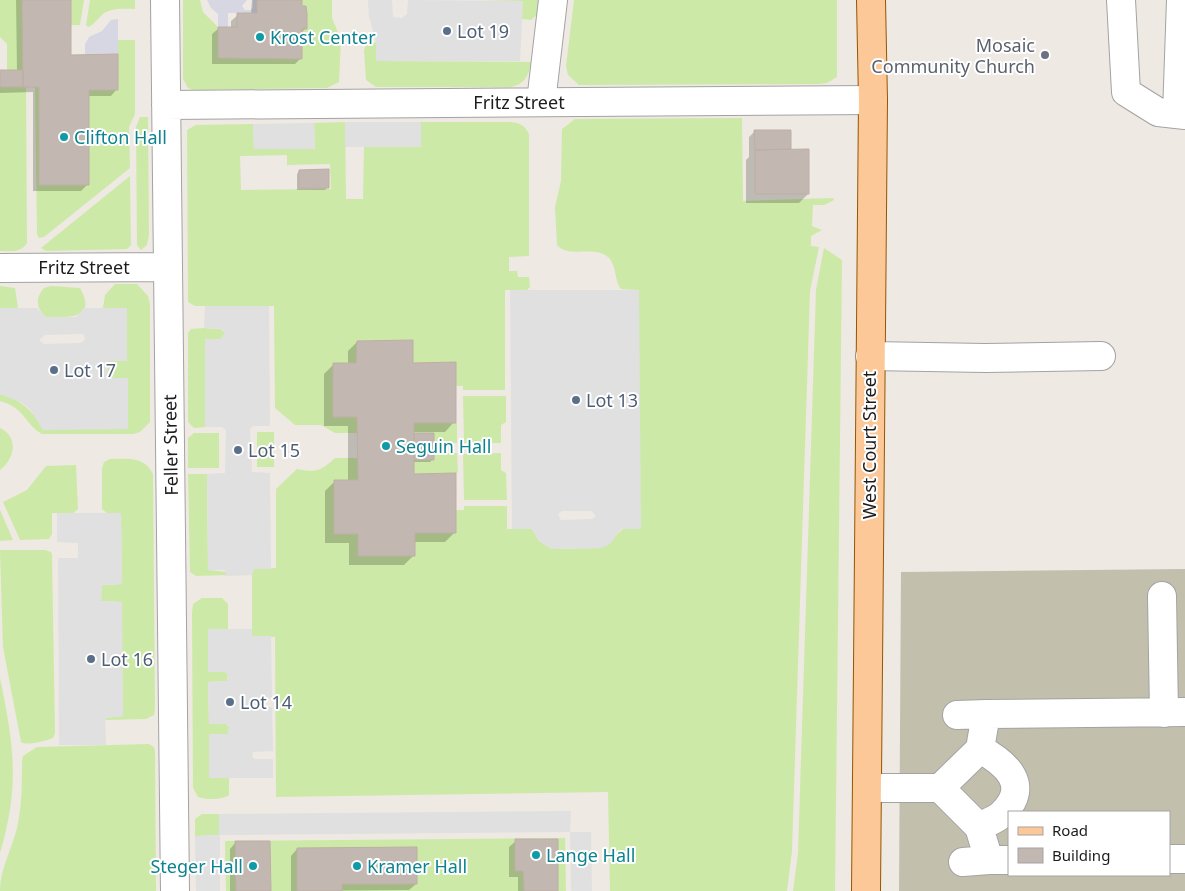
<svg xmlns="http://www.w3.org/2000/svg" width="1185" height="891" viewBox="0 0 1185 891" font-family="'Noto Sans',sans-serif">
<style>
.construction{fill:#c2c0ad;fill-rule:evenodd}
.grass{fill:#cde9a7;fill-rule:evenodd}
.parking{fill:#e0e0e0;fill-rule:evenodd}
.plaza{fill:#d6d7e3}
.shadow{fill:#0003}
.building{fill:#c2b8b1;stroke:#bfaea4}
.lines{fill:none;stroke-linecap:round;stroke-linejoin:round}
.minor-casing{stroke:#a3a3a3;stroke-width:30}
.major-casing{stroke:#955600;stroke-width:30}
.minor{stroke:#fff;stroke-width:28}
.major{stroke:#fcc898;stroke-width:28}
.service-dot{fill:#5c6f8a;stroke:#fff;stroke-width:2}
.culture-dot{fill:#0f9aa8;stroke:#fff;stroke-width:2}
.worship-dot{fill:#6b7280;stroke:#fff;stroke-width:2}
.labels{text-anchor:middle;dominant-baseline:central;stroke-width:4;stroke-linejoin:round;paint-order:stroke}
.service-label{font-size:18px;fill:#4e5e75;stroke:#fff;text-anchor:start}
.culture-label{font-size:18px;fill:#0d838f;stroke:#fff;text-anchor:start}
.worship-label{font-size:18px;fill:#5b616d;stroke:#fff;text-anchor:end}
.street-label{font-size:18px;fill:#1c1c1c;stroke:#fff}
</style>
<rect width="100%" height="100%" fill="#eee9e2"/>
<path class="construction" d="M1185 569V891H899L901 572ZM1009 812H1169V875H1009Z"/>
<path class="grass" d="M0 0H22L23 70H7V44L0 37Z
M71 0H84L80 25H71Z
M90 0H135V9C122 9 109 7 100 17 95 21 94 25 88 27L86 25Z
M183 0H200L203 12 218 27V58L302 59V29H307L306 7 302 6V0H332V18L341 40 339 82 327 88 193 90 188 88 183 79Z
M482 0H538L537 15 531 20 522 19V1Z
M574 0H837V77L827 83 819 84 579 85 568 75 566 66Z
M118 40H135V114L129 127 130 168 44 237 39 238 37 234 35 87H39V185L89 90H118Z
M376 42 377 61 531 62C529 75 525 84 511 87H376L366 80 364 50 366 45Z
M0 87H26L27 243C21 253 10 251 0 251Z
M140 117H148L149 235 147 245 141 250 137 245 136 127Z
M742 118 743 201 833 198 834 200 824 205H813L812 226 822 230 811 236V246L819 247 810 291 792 851 787 891H610L608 792 276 797 275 637 252 636V571L254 569 276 568V489L297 469C316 473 321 471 335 458H358V480H334V534H358V556H415V533H455L456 510H464V506H507V529H532L539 541 552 549 602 548 624 528 638 290 621 289C614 280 617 265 608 257 593 245 569 259 557 245L555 207 561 181 562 129 575 119Z
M345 122 346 199H363L364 147H421V122H511C521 123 525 126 529 134V256L509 257V271H517L518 277H529L530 287 527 290H505V390H463V386H456L455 362 413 363V340L357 341 356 363 333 364V417H357V433H335L321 425H295L275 408 274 306H195L188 302 187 130 196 125 253 124 254 149 315 148 314 123ZM287 155V165L330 164 331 189 241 190 240 156Z
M130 176 131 245 127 249 46 251 41 248Z
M824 248 842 260 835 891H793L798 853 816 290Z
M115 284H137L148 296 150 304V422L140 432 133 434H42C24 424 26 408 0 401V394C21 399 33 411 43 429L128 378H108V361H127V308H103L105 295Z
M0 286 15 288 18 308H0Z
M51 286 80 288C98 320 67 317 46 317 36 308 35 298 44 288Z
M204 328 220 329 225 333 221 339H205V427L194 428 188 422V333L191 329Z
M463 396H506V422L501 425V443H464Z
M414 423H457V443H434L414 433Z
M0 428C19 437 15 459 0 470Z
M257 432H274V467H257Z
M194 433H219V468H188V438Z
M434 453H457L458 473 414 474V460Z
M501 453V470L506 473 507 500H464L463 454Z
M110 459C128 459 144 456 153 474L155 709 154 715 146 719 106 720 105 718 123 716 121 602 101 601 102 585 122 584 121 513H107L102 509V468L104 462Z
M76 465 78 509 73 513H52V534L49 539 20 540 3 502 27 490 46 466Z
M188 474H207L208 570 227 572 226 575 196 576 190 572Z
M0 510 13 540 0 541Z
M0 550H45L51 552 52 555 55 733 53 738C46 741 27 746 21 742L3 647Z
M202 598H222L228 604V629H208V672H225L228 674 227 681 208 682 209 724H226L229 727 228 734H209V778H229V795C222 800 206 800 198 797L193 788 192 613 193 604Z
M0 678C14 746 20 785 0 853Z
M149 744 154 747 155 752 156 891H0C0 869 12 849 17 828 22 806 22 784 22 762L23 756 37 747Z
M202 814H219V835L195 836V819Z
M565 838 566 891H558L515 840V871H523L524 891H342V884H417V848H297V891H271L270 841H235L236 891H226L225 841Z"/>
<path class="parking" d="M368 0H392L393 17 402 18 407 14 408 0 523 1 520 61H376V42L369 16Z
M345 122H421V147H345Z
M314 123 315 149H254L253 124Z
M510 290H639L641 529H621L610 544 602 548 552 549 539 541 532 529H512ZM562 511H592L596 516 592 519 561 520 558 514Z
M205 306H269L270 426H253L250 429 252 472 270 473 271 569H254L252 575 224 576 227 572 224 570H208L207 474 225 473 226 430 222 427H205V339H221L225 333 220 329 204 328Z
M0 308H37L46 317H76L84 308H127V361H108V378H128V429L43 430 30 409 21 402 0 394ZM81 334 84 335 85 340 80 343 44 344 39 340 45 335Z
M57 513H121L122 584 102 585 101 601 122 602 123 716 105 718 106 745H59L58 558H78V543L57 542Z
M208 629H252V636H271L272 698H255L252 704 255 707H272L273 751 253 752 252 757 255 759H273V778H209V734H228L229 727 226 724H209L208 682 227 681 228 675 225 672H208Z
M571 811 570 832H591L592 891H571L570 832 220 835V891H196L195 836 219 835V814Z"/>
<path class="plaza" d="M207 0H247L242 6 245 10H251L253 7V0H257V13H228V27H218V14L211 8Z
M118 19V54H85V44L89 37 102 31 111 20Z"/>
<path class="shadow" d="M16 0H70V56L117 89 111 96H87L88 184 81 191H33V92L0 93V71H17Z
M252 0H301L305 29 301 33V58L295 64H212V34L219 28H231V21L238 15H251Z
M755 131 790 149 788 151 808 194 799 203H746V160L749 157V137Z
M299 171 328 187 325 190H297V174Z
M357 342 412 364 454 422 445 432H413L433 459 430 462H413V475L454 533 445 542H414V555L404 565H349V543H325V491L335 481H348V426H324V374L333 365 348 364V351Z
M516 841 557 891H518V877H509V847Z
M236 842 269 891H230V849Z
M297 849 416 884 409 890 291 891V856Z"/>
<path class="building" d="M22 0H71V55L118 54V90H89V185H39V87H23Z
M257 0H302V6H306L307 13V29H302V59L218 58V27H237V13H257Z
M0 70H23V87H0Z
M754 130H791V149L755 150Z
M809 149V194H755V150Z
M329 169V188H299V170Z
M413 340V363L456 362V423H414V474L456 473V533H415V556H358V534H334V480H358L357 417H333V363H356L357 341Z
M414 433H434V460H414Z
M515 839H558V891H524L523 871H515Z
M235 841H270L271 891H236Z
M417 847V884H342V891H297V848Z"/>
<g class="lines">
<defs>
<path id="minor" d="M165 0 175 891
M1121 0 1126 92 1158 112 1185 115
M541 102 553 0
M166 105 873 100
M1177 114 1181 0
M0 268 168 267
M870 356 985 358 1101 356
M1162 596 1164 713
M957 715 986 714
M867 788H940L979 827 989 860H1009
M940 788 980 749 986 714 1185 712
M979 827C986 823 998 819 1003 813 1031 785 1006 763 980 749
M1169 859H1185
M963 862 989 860"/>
<path id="major" d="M866 891 873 100 871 0"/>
</defs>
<use href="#minor" class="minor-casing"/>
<use href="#major" class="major-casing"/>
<use href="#minor" class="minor"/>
<use href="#major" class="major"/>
</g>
<g class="service-dot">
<circle cx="447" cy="31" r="5"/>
<circle cx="54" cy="370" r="5"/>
<circle cx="576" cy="400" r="5"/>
<circle cx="238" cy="450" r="5"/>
<circle cx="91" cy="659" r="5"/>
<circle cx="230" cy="702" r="5"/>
</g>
<g class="culture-dot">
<circle cx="260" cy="37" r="5"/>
<circle cx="64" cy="137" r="5"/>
<circle cx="386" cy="446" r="5"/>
<circle cx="536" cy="855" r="5"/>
<circle cx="253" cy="866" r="5"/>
<circle cx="357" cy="866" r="5"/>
</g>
<circle class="worship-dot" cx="1045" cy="55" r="5"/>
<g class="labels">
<g class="service-label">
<text x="457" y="31">Lot 19</text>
<text x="64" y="370">Lot 17</text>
<text x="586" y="400">Lot 13</text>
<text x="248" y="450">Lot 15</text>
<text x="101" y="659">Lot 16</text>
<text x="240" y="702">Lot 14</text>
</g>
<g class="culture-label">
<text x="270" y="37">Krost Center</text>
<text x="74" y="137">Clifton Hall</text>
<text x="396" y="446">Seguin Hall</text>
<text x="546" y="855">Lange Hall</text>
<text x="243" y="866" text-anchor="end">Steger Hall</text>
<text x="367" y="866">Kramer Hall</text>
</g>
<g class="worship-label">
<text x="1035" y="45">Mosaic<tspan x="1035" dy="21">Community Church</tspan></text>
</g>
<g class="street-label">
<text x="519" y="102">Fritz Street</text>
<text x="84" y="267">Fritz Street</text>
<text transform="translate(170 445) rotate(-91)">Feller Street</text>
<text transform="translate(869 445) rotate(-90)">West Court Street</text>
</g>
</g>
<rect x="1008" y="811" width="162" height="65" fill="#ffffff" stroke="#a4a4a4"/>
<rect x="1018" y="827" width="25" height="8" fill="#fcc898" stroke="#a4a4a4"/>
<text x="1052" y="836" font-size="15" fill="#1c1c1c">Road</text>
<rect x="1018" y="848" width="25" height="15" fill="#c2b8b1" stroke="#a4a4a4"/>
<text x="1052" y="861" font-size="15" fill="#1c1c1c">Building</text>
</svg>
